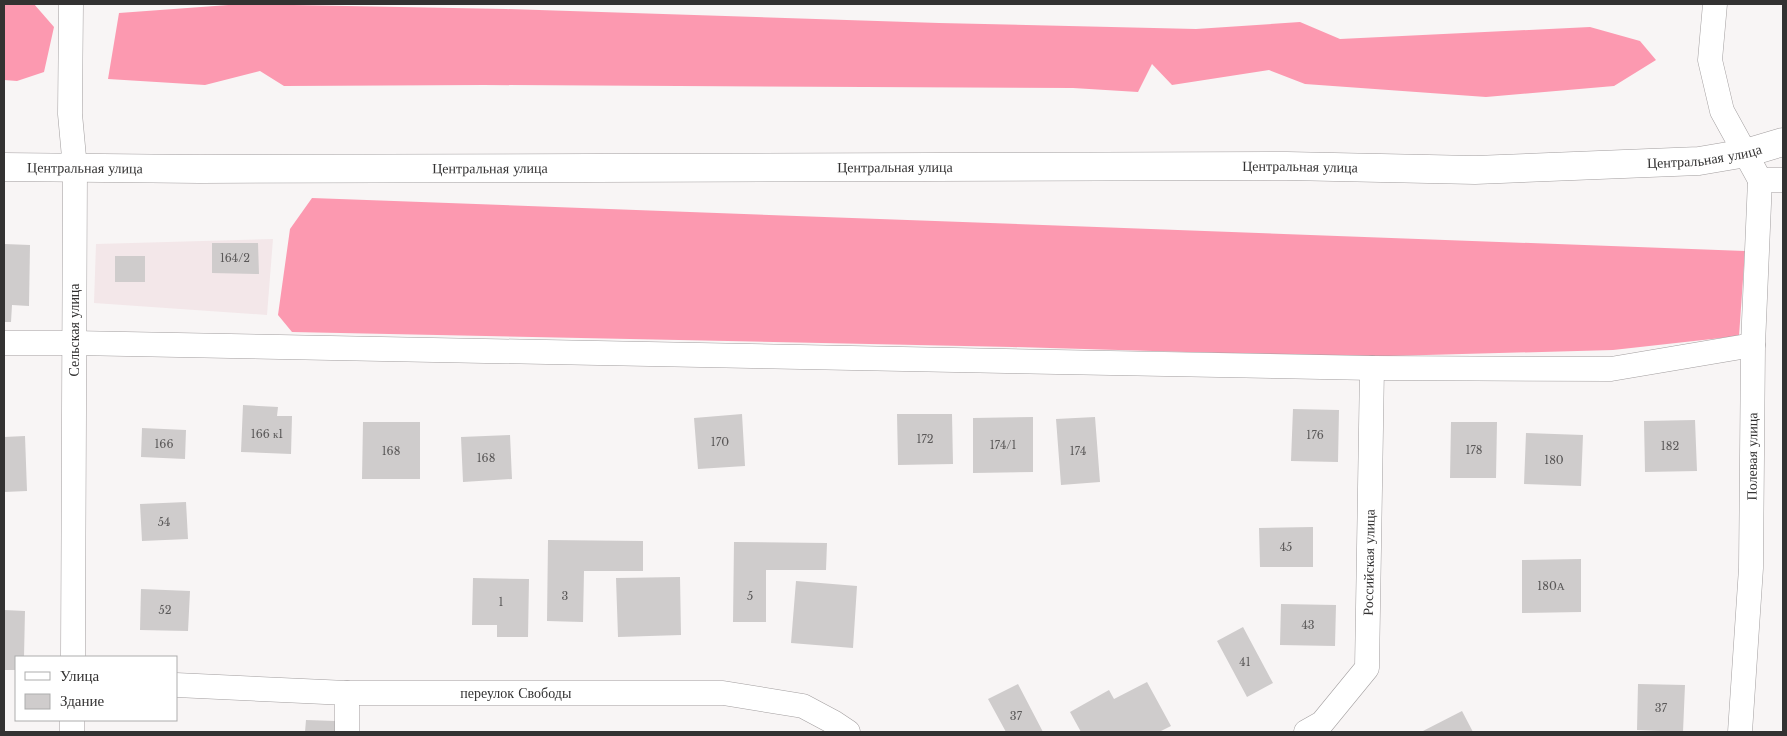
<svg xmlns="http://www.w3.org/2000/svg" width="1787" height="736" viewBox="0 0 1787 736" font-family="'Libre Baskerville',serif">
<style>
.built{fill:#f3e7e9}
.forest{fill:#fc99b0}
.building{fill:#cfcccc}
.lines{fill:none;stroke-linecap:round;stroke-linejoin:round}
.street-casing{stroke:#a29e9f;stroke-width:25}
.secondary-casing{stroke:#a29e9f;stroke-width:29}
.street{stroke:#fff;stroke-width:24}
.secondary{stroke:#fff;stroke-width:28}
.labels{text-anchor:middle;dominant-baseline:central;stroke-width:4;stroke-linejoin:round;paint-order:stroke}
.number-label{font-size:11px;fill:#5a5858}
.street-label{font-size:14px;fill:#333232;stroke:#fff}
</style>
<rect width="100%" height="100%" fill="#f8f5f5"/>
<path class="built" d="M273 239 267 315 94 303 96 244Z"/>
<path class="forest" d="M4 4H34L54 27 44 72 17 81 4 80Z
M242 4 506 9 939 23 1196 29 1300 22 1340 39 1590 27 1640 41 1656 60 1614 86 1486 97 1305 84 1269 70 1172 85 1152 64 1138 92 1073 88 484 85 284 86 260 71 205 85 108 79 119 13Z
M312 198 1745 251 1739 336 1613 350 1353 357 1012 347 292 332 278 315 290 229Z"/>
<path class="building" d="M212 243H258L259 274 212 273Z
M4 244 30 245 29 306 12 305 11 322H4Z
M115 256H145V282H115Z
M243 405 278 407 277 416H292L291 454 241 452Z
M1293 409 1339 410 1338 462 1291 461Z
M742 414 745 466 698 469 694 418Z
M897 414H952L953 464 898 465Z
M1033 417V472L973 473V418Z
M1095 417 1100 482 1061 485 1056 419Z
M1695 420 1697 471 1645 472 1644 421Z
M363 422H420V479H362Z
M1451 422H1497L1496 478H1450Z
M142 428 186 430 185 459 141 457Z
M1526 433 1583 435 1581 486 1524 484Z
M510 435 512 479 463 482 461 437Z
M25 436 27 491 4 492V437Z
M186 502 188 539 142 541 140 504Z
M1313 527V567H1260L1259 528Z
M548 540 643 541V571H584L583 622 547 621Z
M734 542 827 543 826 570H766V622H733Z
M1581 559V612L1522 613V560Z
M680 577 681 635 618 637 616 578Z
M473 578 529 579 528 637H497V625H472Z
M796 581 857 586 853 648 791 643Z
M141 589 190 591 188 631 140 630Z
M1281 604 1336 605 1335 646 1280 645Z
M4 610 25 611 24 657H16V670H4Z
M1243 627 1273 683 1247 697 1217 641Z
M1147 682 1171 726 1159 732H1081L1070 712 1109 690 1114 699Z
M1018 684 1043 732H1006L988 699Z
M1638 684 1685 685 1683 732 1637 730Z
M1462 711 1473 732H1421Z
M306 720 336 721 335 732H305Z"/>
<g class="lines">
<defs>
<g id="street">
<path d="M71 4 70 114 75 168 73 657"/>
<path d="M1715 4 1710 60 1722 111 1760 180H1783"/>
<path d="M4 343H74L1372 368 1611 369 1753 345"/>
<path id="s1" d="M176 685 347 693H723L803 706 833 722 848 732"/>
<path d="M72 732V720"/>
<path d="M347 732V693"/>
<path id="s2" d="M1306 732 1322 723 1367 668 1372 368"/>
<path id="s3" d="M1740 732 1751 568 1753 345 1760 180"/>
</g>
<g id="secondary">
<path id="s4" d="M4 167 200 169 1287 166 1475 170 1699 161 1746 153 1783 142"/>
</g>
</defs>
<use href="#street" class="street-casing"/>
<use href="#secondary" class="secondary-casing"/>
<use href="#street" class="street"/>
<use href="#secondary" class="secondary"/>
</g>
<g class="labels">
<g class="number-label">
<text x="235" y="258">164/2</text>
<text x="267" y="434">166 к1</text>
<text x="1315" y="435">176</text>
<text x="925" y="439">172</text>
<text x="720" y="442">170</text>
<text x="164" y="444">166</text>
<text x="1003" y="445">174/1</text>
<text x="1670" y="446">182</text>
<text x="1474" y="450">178</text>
<text x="391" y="451">168</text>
<text x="1078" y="451">174</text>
<text x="486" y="458">168</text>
<text x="1554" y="460">180</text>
<text x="164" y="522">54</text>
<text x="1286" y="547">45</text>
<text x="1551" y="586">180А</text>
<text x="565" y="596">3</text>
<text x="750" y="596">5</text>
<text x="501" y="602">1</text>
<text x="165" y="610">52</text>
<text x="1308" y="625">43</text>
<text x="1245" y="662">41</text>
<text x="1661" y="708">37</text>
<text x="1016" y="716">37</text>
</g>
<g class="street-label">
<text stroke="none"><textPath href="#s4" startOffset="1701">Центральная улица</textPath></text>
<text stroke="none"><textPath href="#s4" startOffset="1296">Центральная улица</textPath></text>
<text stroke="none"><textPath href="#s4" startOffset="81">Центральная улица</textPath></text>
<text stroke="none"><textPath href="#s4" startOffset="891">Центральная улица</textPath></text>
<text stroke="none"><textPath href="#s4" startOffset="486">Центральная улица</textPath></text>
<text transform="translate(74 330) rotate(-90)">Сельская улица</text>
<text stroke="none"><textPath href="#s3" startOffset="276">Полевая улица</textPath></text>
<text stroke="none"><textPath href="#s2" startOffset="195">Российская улица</textPath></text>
<text stroke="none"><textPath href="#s1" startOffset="340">переулок Свободы</textPath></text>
</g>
</g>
<rect width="1787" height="736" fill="none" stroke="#333232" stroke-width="10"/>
<rect x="15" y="656" width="162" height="65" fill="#ffffff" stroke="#adadad"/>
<rect x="25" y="672" width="25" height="8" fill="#ffffff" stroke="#adadad"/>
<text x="60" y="681" font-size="15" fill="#333232">Улица</text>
<rect x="25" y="694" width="25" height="15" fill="#cfcccc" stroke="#adadad"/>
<text x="60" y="706" font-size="15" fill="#333232">Здание</text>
</svg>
